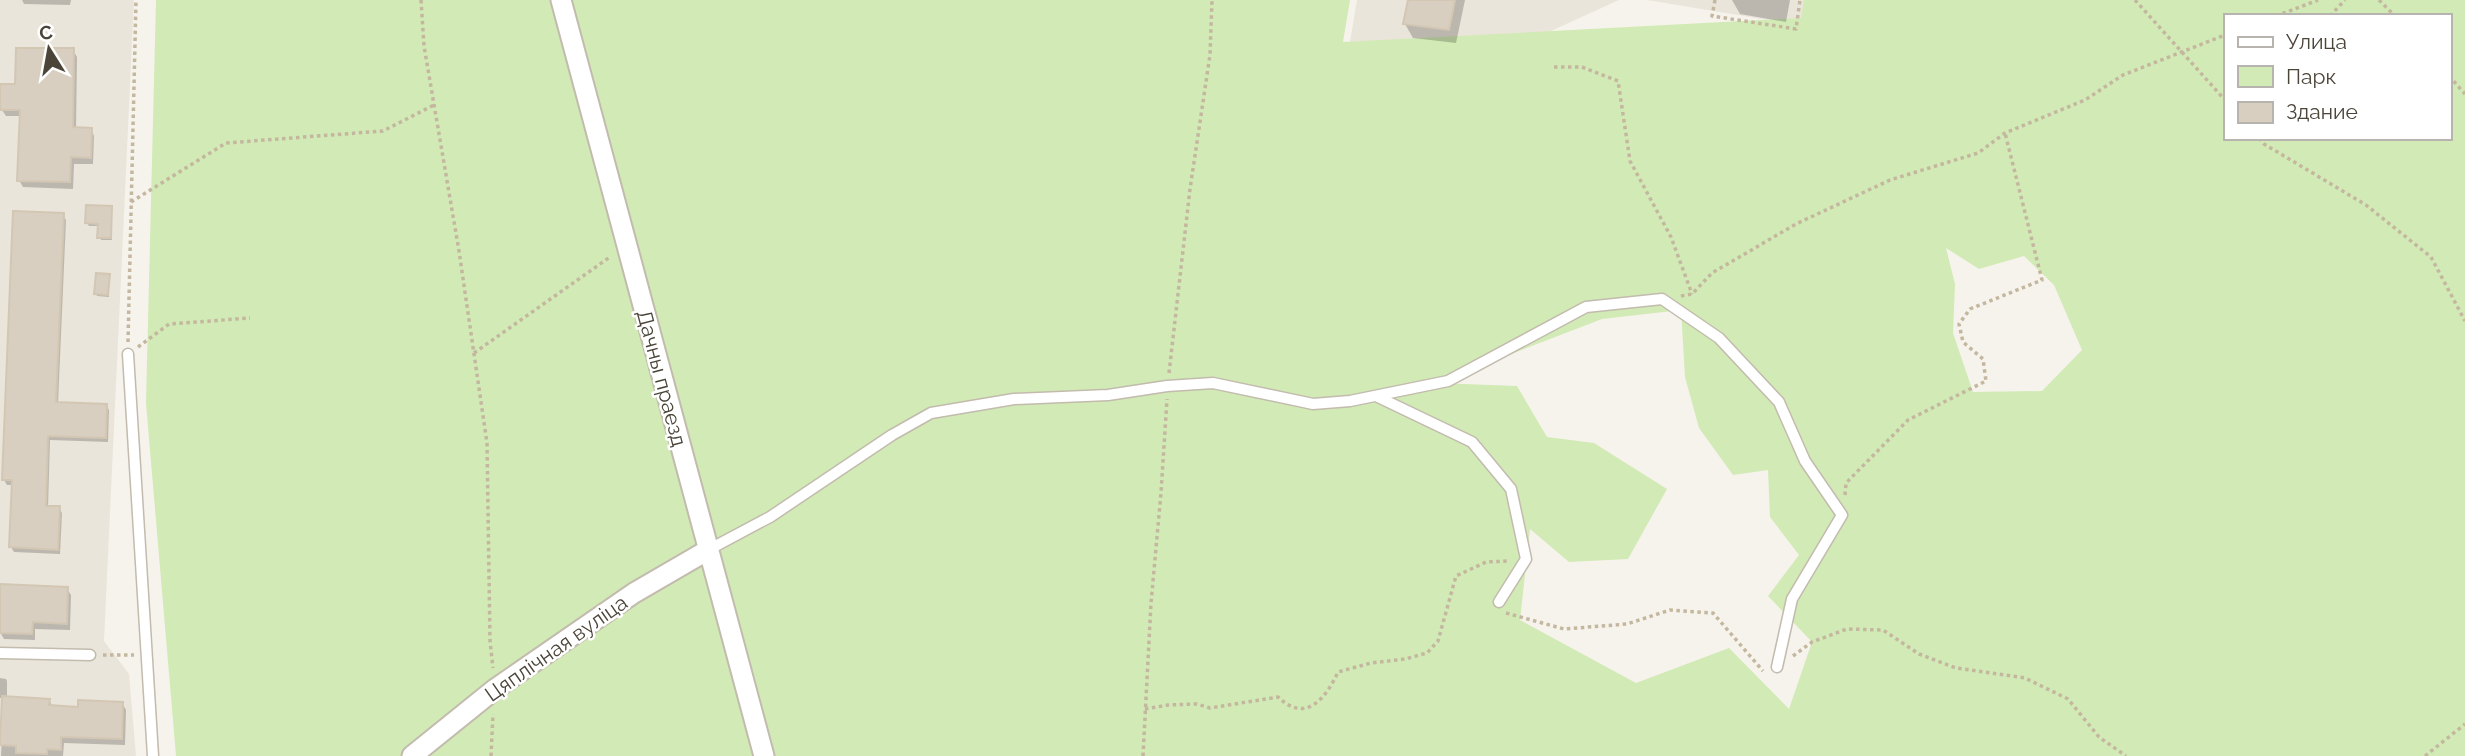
<svg xmlns="http://www.w3.org/2000/svg" width="2465" height="756" viewBox="0 0 2465 756" font-family="Raleway,sans-serif">
<style>
.residential{fill:#eae5da}
.green{fill:#d2eab5;fill-rule:evenodd}
.shadow{fill:#0003}
.building{fill:#d8cfc1;stroke:#d3c7b4;stroke-width:2}
.lines{fill:none;stroke-linecap:round;stroke-linejoin:round}
.service-casing{stroke:#c2bbae;stroke-width:13}
.minor-casing{stroke:#c2bbae;stroke-width:23}
.path{stroke:#c4b79f;stroke-width:3.5;stroke-dasharray:3.5 3.5;stroke-linecap:butt}
.service{stroke:#fff;stroke-width:10}
.minor{stroke:#fff;stroke-width:19}
.labels{text-anchor:middle;dominant-baseline:central;stroke-width:5;stroke-linejoin:round;paint-order:stroke}
.street-label{font-size:21px;fill:#4b4439;stroke:#fff}
</style>
<rect width="100%" height="100%" fill="#f6f3ec"/>
<path class="residential" d="M0 0H134L104 641 129 674 136 756H0Z
M1357 0H1619L1487 60 1349 48Z
M1647 0H2014L2005 59Z"/>
<path class="green" d="M156 0H1350L1343 42 1801 18 1804 0H2465V756H176L146 403ZM2225 16H2449V138H2225ZM1946 248 1979 269 2024 256 2054 285 2082 350 2042 391 1973 392 1953 333 1955 284ZM1681 310 1685 377 1699 428 1733 475 1768 470 1770 517 1799 555 1768 596 1812 642 1789 709 1729 648 1636 683 1520 620 1530 529 1569 562 1628 559 1667 489 1594 443 1547 437 1517 386 1436 383 1602 319Z"/>
<path class="shadow" d="M22 0H71L70 5 24 4Z
M1409 0H1465L1456 43 1413 38 1405 24Z
M1732 0H1790L1786 22 1740 14Z
M73 50 77 57 76 129H91L94 136 93 164H74L73 189 23 187 19 180 22 116H6L2 110 17 86Z
M111 208 112 240H101L99 226H89L87 223Z
M63 215 66 220 58 404 106 405 109 410 108 442 50 440 48 508H59L62 513 60 554 14 552 11 547 14 485H7L4 480Z
M109 276V297L97 296 96 293Z
M67 589 71 595 70 630 35 629V640L4 639 0 632Z
M0 678 6 679 7 681V698L49 700 53 707 80 708 122 703 126 710 125 745 64 743 63 756H1L4 698H0Z"/>
<path class="building" d="M1408 0H1455L1449 30 1403 24Z
M16 48H74L73 127 92 128 91 158 71 157 70 182 17 181 20 110H0V84H15Z
M86 205 112 206 111 238H97L98 224 85 223Z
M13 211 64 213 56 402 107 404 106 438 48 436 46 506H60L58 550 9 547 12 480H2Z
M96 273 110 274 108 295 94 294Z
M0 584 68 587 67 624 33 622 32 634 0 633Z
M2 696 50 699 49 705 78 707V700L123 702 122 739 61 737V750L47 749V754L16 753V746L0 745Z"/>
<g class="lines">
<defs>
<path id="service" d="M128 354 153 756
M1378 397 1472 442 1511 489 1526 559 1499 602
M708 550 770 517 892 435 931 413 1014 399 1108 395 1167 386 1213 383 1313 404 1350 401 1448 381 1586 307 1662 299 1719 338 1779 402 1805 461 1842 515 1792 599 1777 667
M0 653 90 655"/>
<path id="minor" d="M561 0 764 756
M412 756 495 689 634 593 708 550"/>
</defs>
<use href="#service" class="service-casing"/>
<use href="#minor" class="minor-casing"/>
<path class="path" d="M421 0 424 46 459 251 487 443 490 641 493 668
M1715 0 1712 16 1796 29 1800 0
M2135 0 2225 100
M2379 0 2395 16
M2276 16 2318 0
M2330 16 2345 0
M1554 67H1582L1618 81 1630 161 1671 237 1692 294
M2449 76 2465 94
M2259 138 2264 144 2366 205 2431 257 2465 321
M131 202 226 143 383 131 434 105
M1681 296 1692 294 1712 273 1796 224 1890 180 1978 153 2005 133 2085 100 2123 75 2225 35
M128 342 136 0
M138 347 169 324 250 318
M474 353 610 257
M1169 373 1190 189 1210 55 1212 0
M1845 495 1846 483 1908 420 1986 381 1983 359 1963 342 1959 324 1970 309 2042 280 2005 133
M1506 613 1564 629 1627 624 1670 610 1713 613 1763 671
M103 655H134
M1793 656 1812 642 1847 629 1883 630 1919 654 1956 668 2025 678 2068 699 2099 737 2126 756
M1145 709 1168 705 1197 704 1210 708 1278 697C1306 724 1326 698 1338 672L1371 663 1405 659 1427 653 1438 641 1456 576 1486 562 1509 561
M491 756 493 714
M1143 756 1151 603 1161 493 1167 399
M2425 756 2465 724"/>
<use href="#service" class="service"/>
<use href="#minor" class="minor"/>
</g>
<g class="labels">
<g class="street-label">
<text transform="translate(662 378) rotate(75)">Дачны праезд</text>
<text transform="translate(556 648) rotate(-35)">Цяплічная вуліца</text>
</g>
</g>
<rect x="2224" y="14" width="228" height="126" fill="#ffffff" stroke="#b7b4b0" stroke-width="2"/>
<rect x="2238" y="37" width="35" height="10" fill="#ffffff" stroke="#b7b4b0" stroke-width="2"/>
<text x="2286" y="49" font-size="21" fill="#4b4439">Улица</text>
<rect x="2238" y="66" width="35" height="21" fill="#d2eab5" stroke="#b7b4b0" stroke-width="2"/>
<text x="2286" y="84" font-size="21" fill="#4b4439">Парк</text>
<rect x="2238" y="102" width="35" height="21" fill="#d8cfc1" stroke="#b7b4b0" stroke-width="2"/>
<text x="2286" y="119" font-size="21" fill="#4b4439">Здание</text>
<g transform="translate(49 49) rotate(349)" stroke="#ffffff" stroke-width="5" paint-order="stroke">
<path d="M0-5L12 26L0 18L-12 26Z" fill="#4b4439"/>
<text y="-10" font-size="19" font-weight="bold" text-anchor="middle" fill="#4b4439">С</text>
</g>
</svg>
